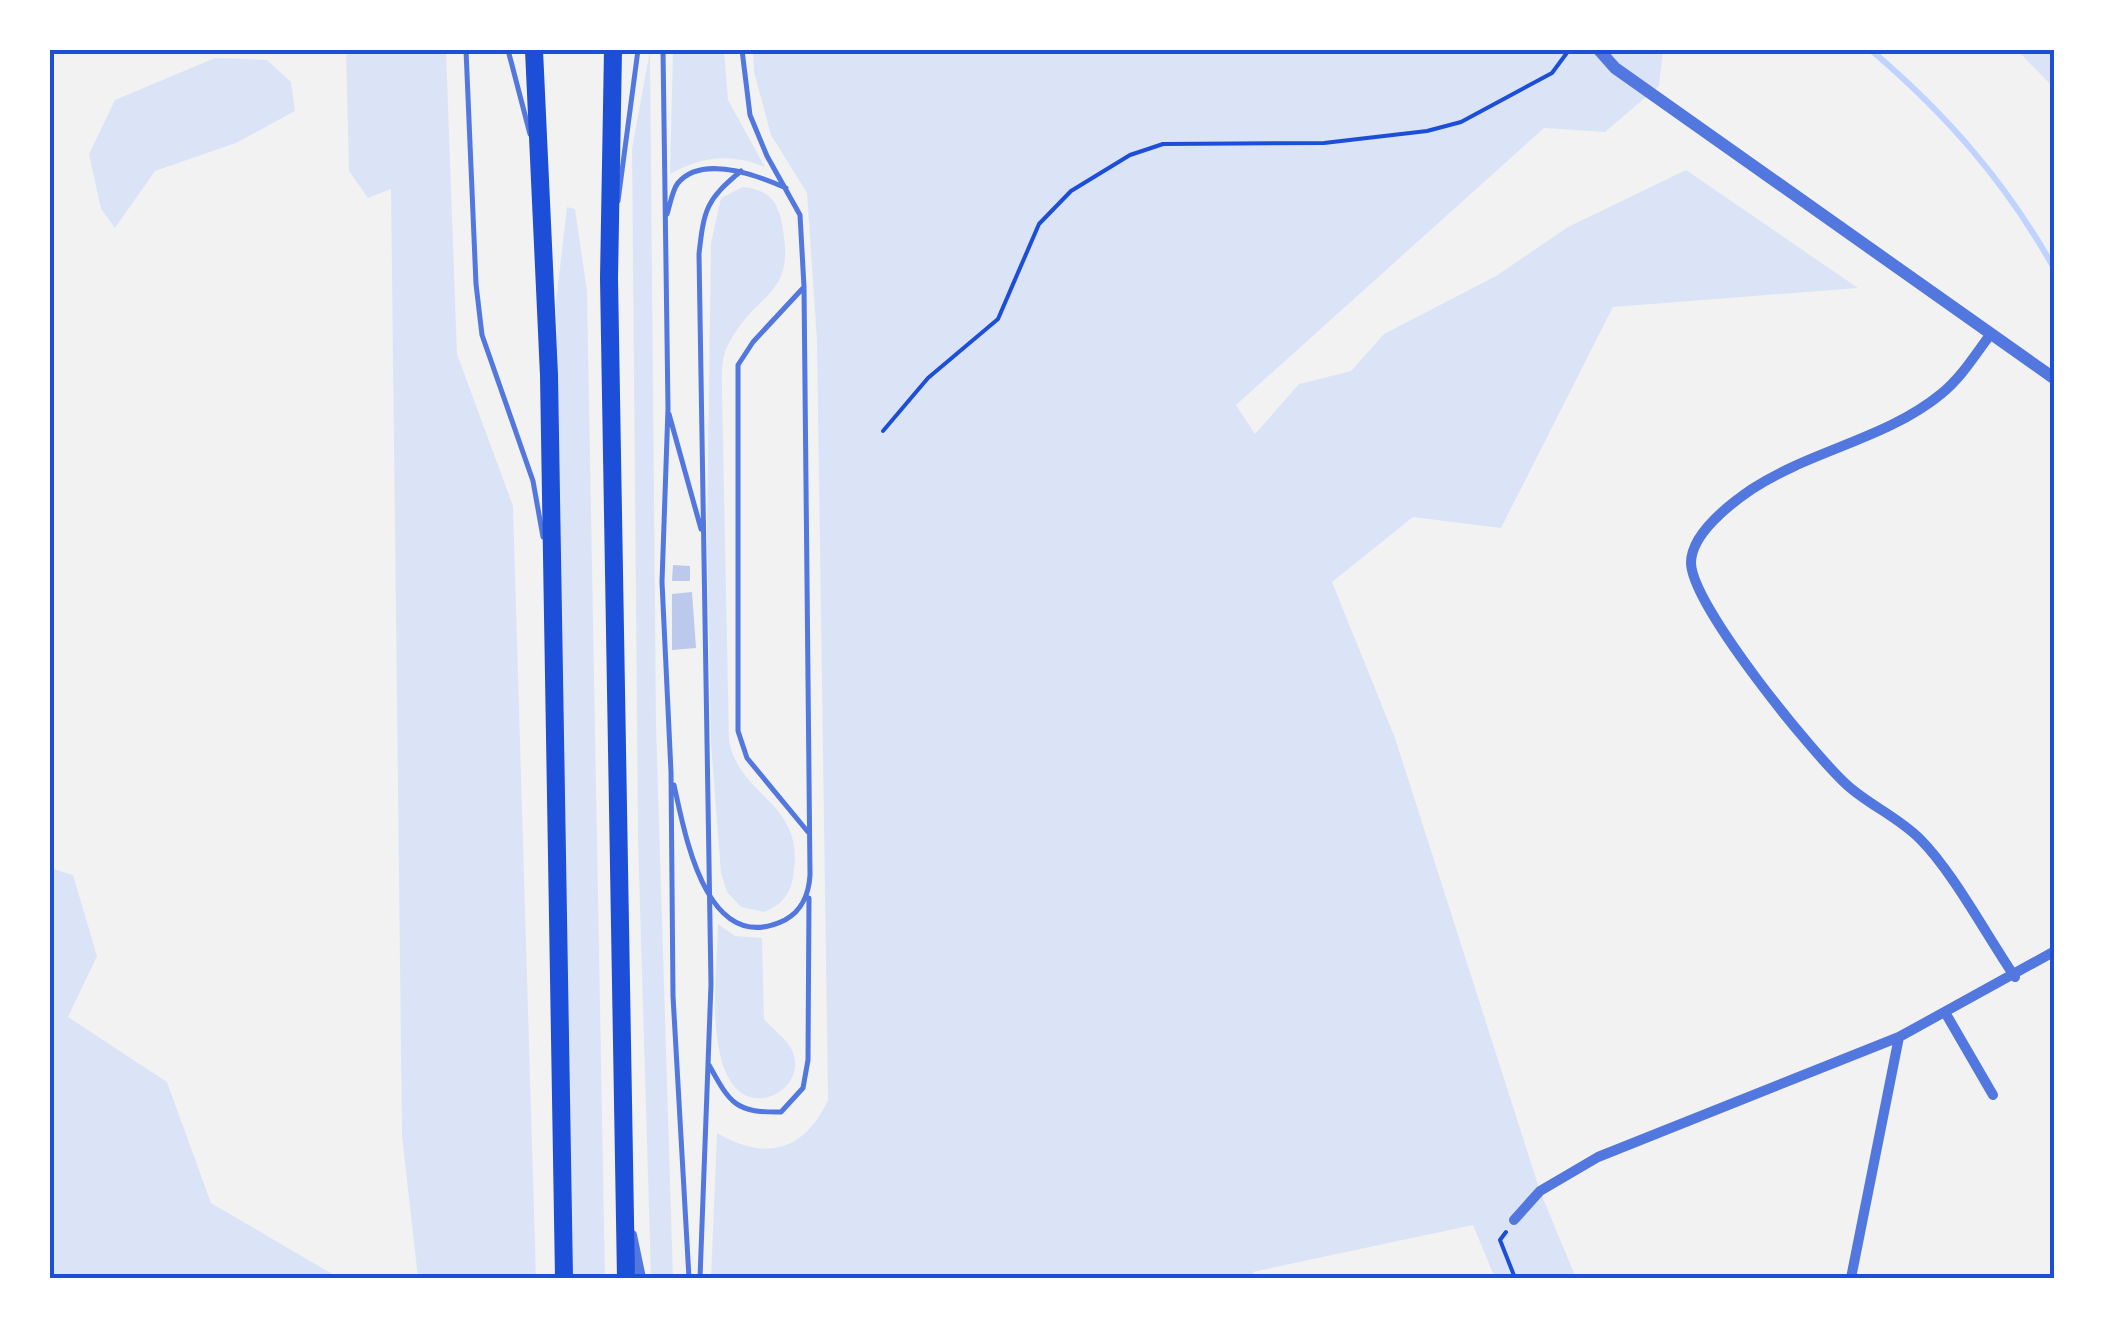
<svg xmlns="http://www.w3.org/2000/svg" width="2105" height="1328" viewBox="0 0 2105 1328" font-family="'Nunito Sans',sans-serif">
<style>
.green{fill:#dbe4f7}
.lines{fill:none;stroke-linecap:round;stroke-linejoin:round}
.stream{stroke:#bfd3fe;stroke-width:6}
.building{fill:#bdc9ec}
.path{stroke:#1d4ed8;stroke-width:4}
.service{stroke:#5277de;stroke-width:5}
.minor{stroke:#5277de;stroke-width:10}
.tertiary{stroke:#5277de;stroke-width:12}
.motorway{stroke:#1d4ed8;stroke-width:18}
.neatline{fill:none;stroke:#1d4ed8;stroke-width:4}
</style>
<rect width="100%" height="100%" fill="#f2f2f2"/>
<path class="green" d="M346 50H446L457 354 513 506 536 1278H418L402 1136 391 189 368 198 349 171Z
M650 50 656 724 673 1278H651L638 839 632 149Z
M673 50H724L728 100 765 167C731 153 702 156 670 174Z
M753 50H1663L1659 86 1605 132 1544 128 1236 405 1255 434 1299 384 1351 371 1384 334 1496 276 1568 227 1686 170 1858 288 1613 307 1501 528 1413 517 1332 582 1395 738 1540 1191 1576 1278H1495L1473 1225 1253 1272 1257 1278H711L717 1133C765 1161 804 1152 828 1100L817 341 807 193 771 135 754 72Z
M2017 50H2055V89Z
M215 58 267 60 291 82 295 111 236 143 155 171 115 228 101 209 89 154 115 100Z
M743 187C764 189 776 197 781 219 798 299 759 287 729 343 721 357 722 374 722 389L729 741C740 797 803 802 794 870 792 892 784 904 764 912L741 907 727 892 721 873 711 744 707 526 711 243 721 198Z
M567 207 575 209 587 291 605 1278H571L556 302Z
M50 868 73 875 97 956 68 1017 167 1082 211 1203 339 1278H50Z
M718 924 735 936 762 938 764 1019C772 1028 785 1038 791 1048 810 1084 759 1117 734 1086 706 1052 717 966 718 924Z"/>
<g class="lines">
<path class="stream" d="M1871 50C1947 115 2006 182 2055 270"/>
</g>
<path class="building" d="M673 565 690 566V581H672Z
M692 592 696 648 672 650V594Z"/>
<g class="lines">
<path class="path" d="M883 431 928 378 998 319 1039 224 1071 191 1130 155 1163 144 1324 143 1427 131 1461 122 1552 73 1569 50
M1506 1232 1500 1240 1515 1278"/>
<path class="service" d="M466 50 476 284 482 335 533 481 543 537
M508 50 530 134
M663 50 668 408 662 582 671 772 673 996 689 1278
M618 201 638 50
M667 214C670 206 672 190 678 183 702 154 759 176 786 188
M804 287 753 342 738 365V731L747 758 808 832
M669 414 701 529
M674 785C685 834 706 959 785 920 802 911 809 893 810 875L804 287 800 215 767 156 750 115 742 50
M709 1065C730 1103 735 1113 781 1112L803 1088 808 1060 809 898
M700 1278 711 984 699 254C704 209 706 200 741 171"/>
<path class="minor" d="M1990 335C1975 355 1961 378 1941 394 1886 439 1812 450 1752 489 1730 504 1691 534 1691 563 1692 606 1812 753 1847 785 1869 805 1898 817 1920 839 1953 872 1987 936 2015 977
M1946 1014 1993 1095
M1514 1220 1540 1191 1598 1157 1899 1037 2055 951
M632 1235 641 1278
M1851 1278 1899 1037"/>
<path class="tertiary" d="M1599 50 1615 68 2055 379"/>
<path class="motorway" d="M534 50 549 375 564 1278
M613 50 609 278 626 1278"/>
</g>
<rect width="2105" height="1328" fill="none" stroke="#ffffff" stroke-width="105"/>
<rect x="52" y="52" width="2000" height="1224" class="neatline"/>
</svg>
